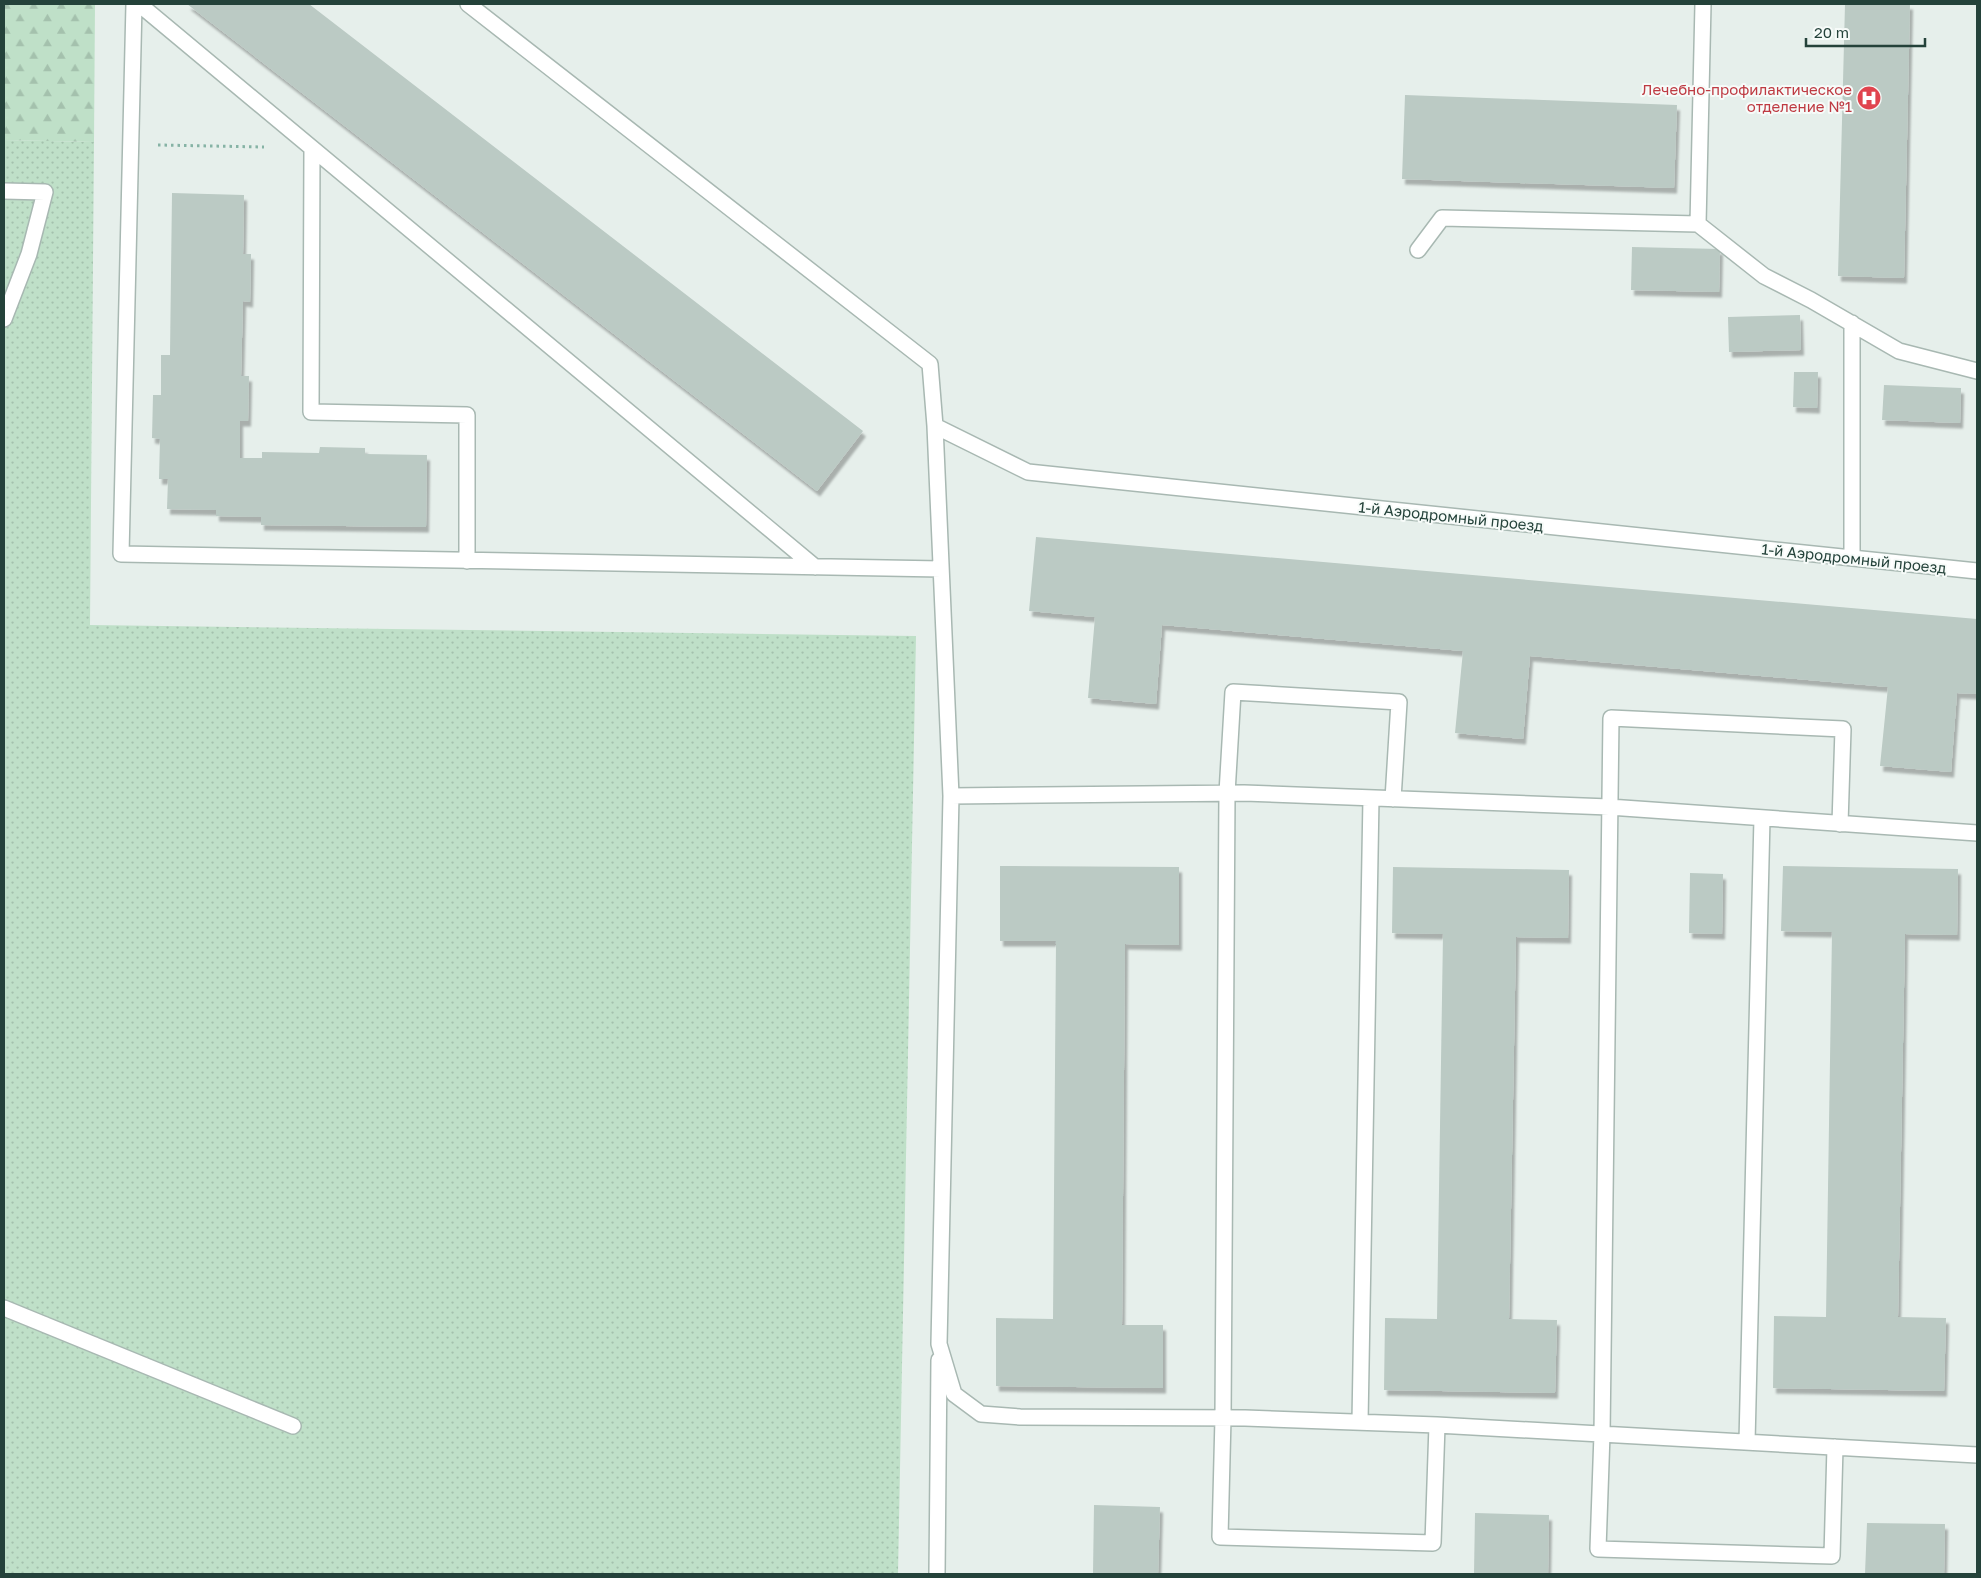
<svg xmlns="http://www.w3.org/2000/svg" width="1981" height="1578" viewBox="0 0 1981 1578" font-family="'Golos Text',sans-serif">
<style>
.grass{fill:url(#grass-dots)}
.forest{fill:url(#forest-firs)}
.building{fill:#bbcac4;filter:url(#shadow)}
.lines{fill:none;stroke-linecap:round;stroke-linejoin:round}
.service-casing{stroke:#a8b8b2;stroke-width:18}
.path{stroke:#86b3a5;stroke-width:3;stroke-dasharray:2.5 4;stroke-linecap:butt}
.service{stroke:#fff;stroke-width:15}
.labels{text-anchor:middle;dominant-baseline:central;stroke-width:4;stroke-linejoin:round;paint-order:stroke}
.health-label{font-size:15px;fill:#be3a42;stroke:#f7fbf9;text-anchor:end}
.street-label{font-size:15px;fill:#24423a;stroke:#f7fbf9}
</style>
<defs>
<pattern id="grass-dots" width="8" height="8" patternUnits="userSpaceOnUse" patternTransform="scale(1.25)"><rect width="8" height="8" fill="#bfe0c8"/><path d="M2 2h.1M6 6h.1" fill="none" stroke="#a4c1ad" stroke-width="1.8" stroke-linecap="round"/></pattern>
<pattern id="forest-firs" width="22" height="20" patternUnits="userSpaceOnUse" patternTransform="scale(1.25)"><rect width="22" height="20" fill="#bfe0c8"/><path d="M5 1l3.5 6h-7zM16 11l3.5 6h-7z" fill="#a4c1ad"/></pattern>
<filter id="shadow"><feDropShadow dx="3" dy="5.5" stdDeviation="1" flood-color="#0004"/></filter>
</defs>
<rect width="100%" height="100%" fill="#e6efeb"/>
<path class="grass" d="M4 140 94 142 90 625 916 636 898 1574H4Z"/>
<path class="forest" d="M4 4H95L94 142 4 140Z"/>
<path class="building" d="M187 4H309L863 431 817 491Z
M1845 4H1910L1904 278 1838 276Z
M1405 95 1677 105 1674 188 1402 179Z
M172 193 244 195 243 254H251L250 302 243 301 241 376H249L248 421H240V458H262V452L319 453 320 447 365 448V454L427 455 426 527 261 525V517L216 516V510L167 509 168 479H159L160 439 152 438 153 395H161V355H170Z
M1632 247 1720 249 1719 292 1631 290Z
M1800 315 1801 350 1729 352 1728 317Z
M1794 372H1818L1817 408 1793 407Z
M1884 385 1961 388 1960 423 1882 420Z
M1036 537 1977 619V694L1957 693 1951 772 1880 766 1888 687 1530 656 1523 739 1455 733 1463 651 1162 625 1156 704 1088 698 1095 617 1029 611Z
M1000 866 1179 867V945L1125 944 1122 1325H1163V1388L996 1386V1318L1053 1319 1056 941H1000Z
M1783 866 1958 869 1957 935 1905 934 1898 1317 1946 1318 1944 1391 1773 1388 1774 1316 1826 1317 1832 932 1781 931Z
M1393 867 1569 870 1568 938 1516 937 1509 1319 1557 1320 1555 1393 1384 1390 1385 1318 1437 1319 1443 934 1392 933Z
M1690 873 1723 874 1722 934 1689 933Z
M1094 1505 1160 1507 1158 1574H1093Z
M1475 1513 1549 1515 1548 1574H1474Z
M1867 1523 1945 1524 1944 1574H1865Z"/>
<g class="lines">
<defs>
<path id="service" d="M134 4 121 554 941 569
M139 4 815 567
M468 4 930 364 935 426 951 796 939 1344 954 1394 981 1414 1020 1417 1245 1418 1437 1425 1977 1455
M312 148 311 412 467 415V561
M4 191 45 192 29 254 4 319
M1698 224 1764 276 1811 300 1899 351 1977 371
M1418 250 1442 218 1698 224 1703 4
M935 426 1028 472 1977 571
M1852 558V323
M951 796 1244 793 1609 807 1977 833
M1393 799 1399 702 1233 692 1227 793 1223 1418 1220 1537 1433 1543 1437 1425
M4 1308 293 1426
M1360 1422 1371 798
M1747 1442 1762 818
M1835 1447 1832 1556 1598 1549 1602 1434 1611 718 1843 729 1840 824
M937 1574 939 1360"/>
</defs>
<use href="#service" class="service-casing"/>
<path class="path" d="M158 145 264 147"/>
<use href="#service" class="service"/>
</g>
<defs>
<symbol id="hospital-disc" viewBox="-11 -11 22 22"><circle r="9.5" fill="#e0444e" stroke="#f7fbf9"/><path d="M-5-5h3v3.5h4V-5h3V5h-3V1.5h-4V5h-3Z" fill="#fff"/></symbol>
</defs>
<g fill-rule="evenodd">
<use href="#hospital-disc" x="1855" y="84" width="28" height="28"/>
</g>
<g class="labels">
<g class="health-label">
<text x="1852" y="89">Лечебно-профилактическое<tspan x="1852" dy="17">отделение №1</tspan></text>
</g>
<g class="street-label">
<text transform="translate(1451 516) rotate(6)">1-й Аэродромный проезд</text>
<text transform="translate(1854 558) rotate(6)">1-й Аэродромный проезд</text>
</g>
</g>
<rect width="1981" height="1578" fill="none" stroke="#24423a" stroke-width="10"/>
<path d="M1806 38v8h119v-8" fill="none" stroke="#24423a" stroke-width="2.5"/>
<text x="1814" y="38" font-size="15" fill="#24423a" stroke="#f7fbf9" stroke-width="4" paint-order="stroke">20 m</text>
</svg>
